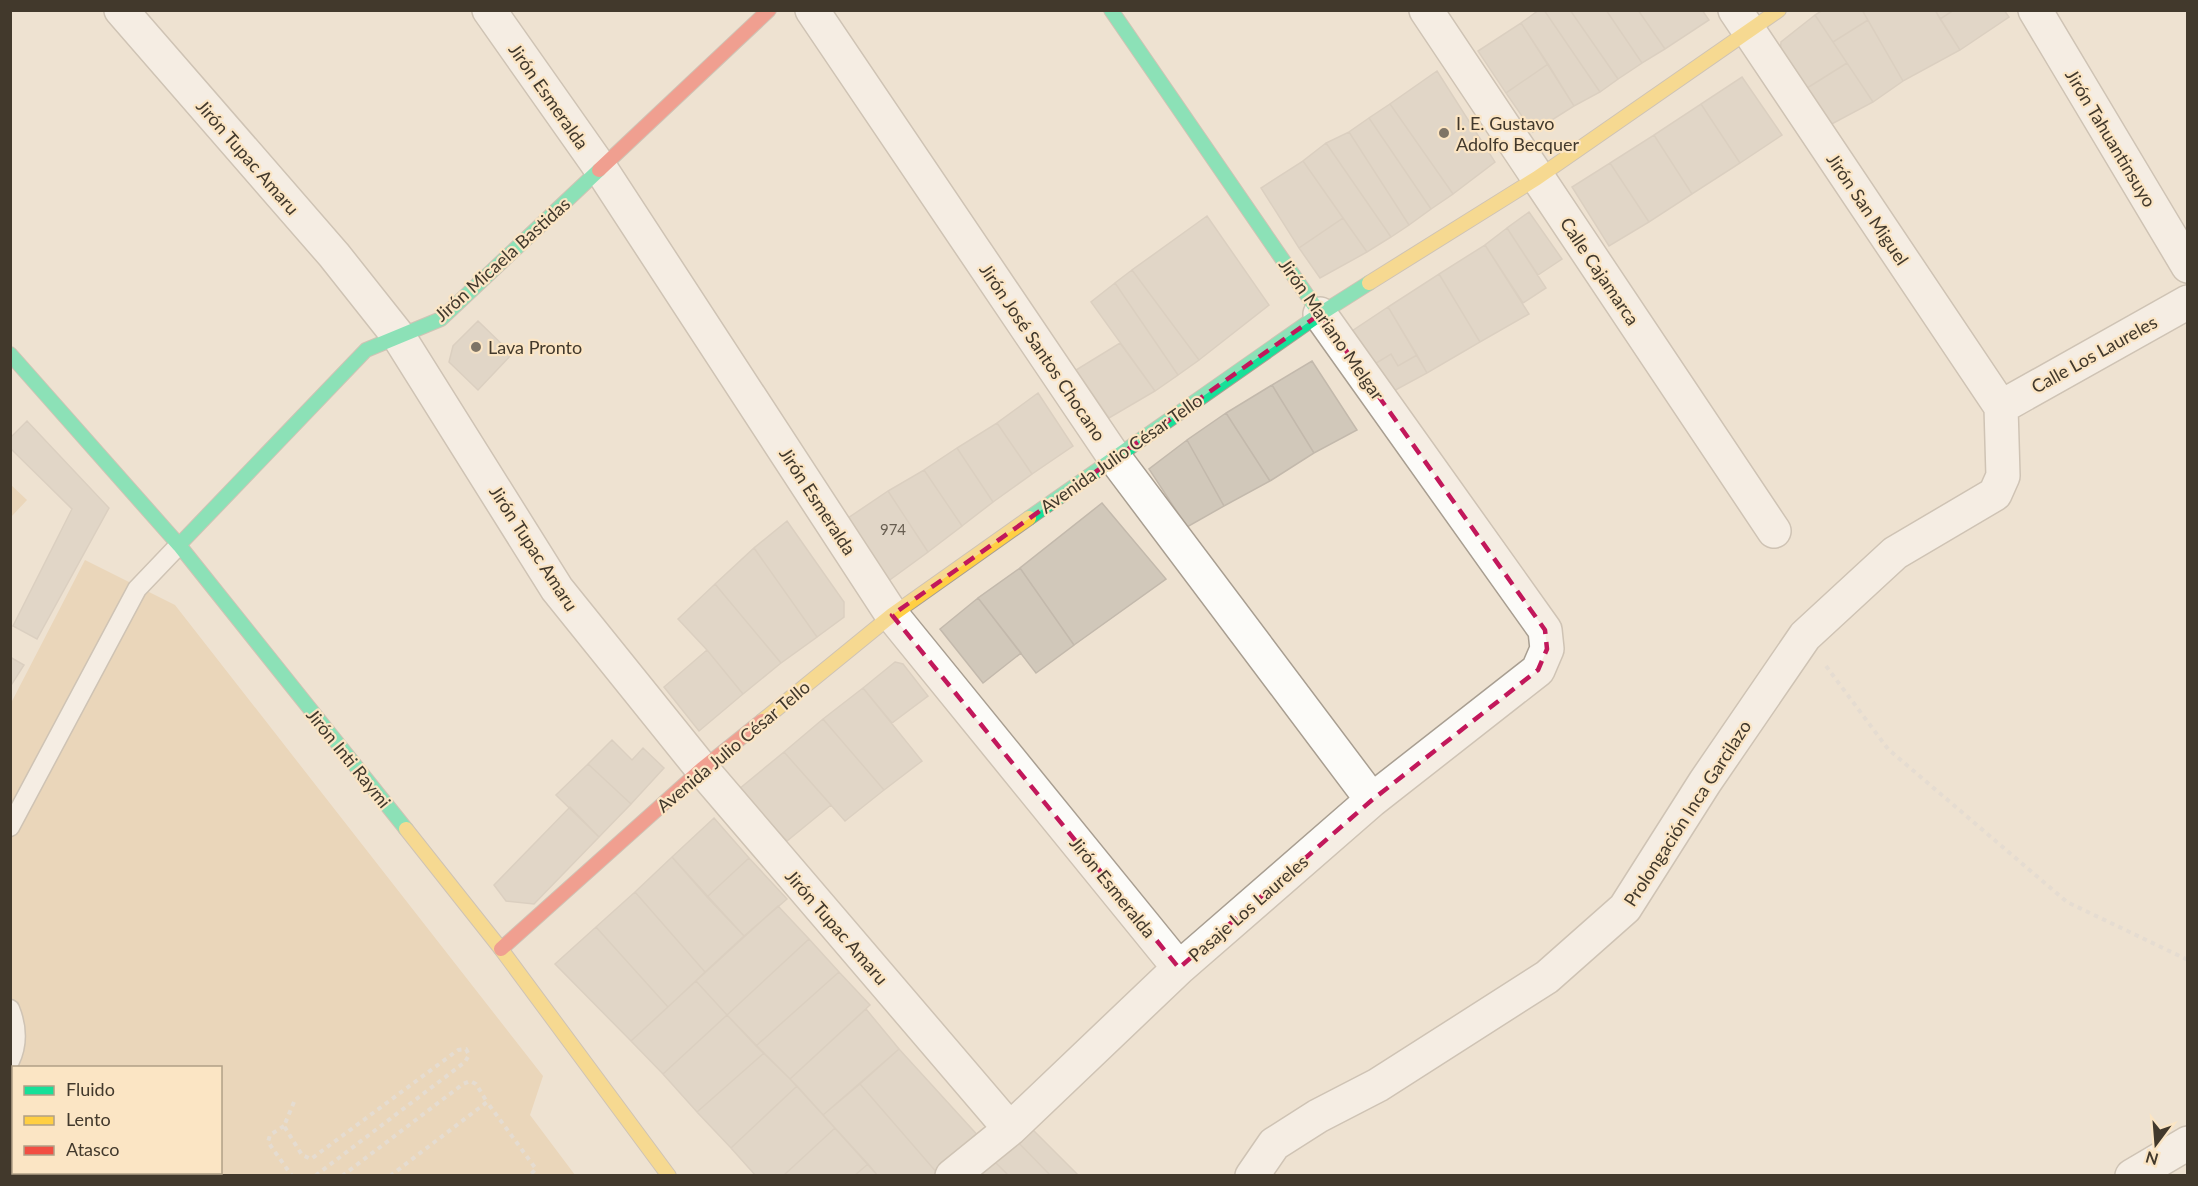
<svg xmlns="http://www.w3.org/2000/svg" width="2198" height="1186" viewBox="0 0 2198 1186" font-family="Lato,sans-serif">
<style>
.green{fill:#e4c79d;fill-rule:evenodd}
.building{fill:#d1c8ba;stroke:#c3b9ac;stroke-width:1.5}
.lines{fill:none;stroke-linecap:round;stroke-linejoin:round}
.lane-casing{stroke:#a89e91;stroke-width:21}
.street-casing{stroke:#a89e91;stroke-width:36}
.fast-casing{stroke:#a89e91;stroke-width:16}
.slow-casing{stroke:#a89e91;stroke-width:16}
.jam-casing{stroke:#a89e91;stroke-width:16}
.path{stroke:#d9d5d0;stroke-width:4;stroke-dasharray:4.5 4.5;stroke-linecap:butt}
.lane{stroke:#fcfbf8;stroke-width:18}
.street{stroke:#fcfbf8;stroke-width:33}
.fast{stroke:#16e098;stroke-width:14}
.slow{stroke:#ffcf43;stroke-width:14}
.jam{stroke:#f24e42;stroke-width:14}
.marked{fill:none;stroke:#c2185b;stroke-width:4.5;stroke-dasharray:12 8;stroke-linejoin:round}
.poi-dot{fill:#7e7466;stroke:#fbe5c4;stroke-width:2}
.labels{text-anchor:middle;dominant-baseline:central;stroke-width:4.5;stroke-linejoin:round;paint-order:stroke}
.number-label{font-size:15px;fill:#665d50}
.street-label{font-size:18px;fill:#42392c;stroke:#fbe5c4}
.poi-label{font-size:18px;fill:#42392c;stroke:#fbe5c4;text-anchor:start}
</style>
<rect width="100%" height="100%" fill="#eee2d1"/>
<path class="green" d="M10 484 27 500 11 517H10Z
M85 560 175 605 543 1076 530 1115 575 1175H11L10 705ZM14 1068H220V1172H14Z"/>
<path class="building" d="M1539 10H1544L1600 92 1574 106 1521 23Z
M1544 10H1570L1618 79 1600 92Z
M1570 10H1606L1642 63 1618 79Z
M1606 10H1638L1665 49 1642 63Z
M1638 10H1702L1709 20 1665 49Z
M1823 10H1862L1868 20 1833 42 1815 15Z
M1862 10H1935L1960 50 1903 81Z
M1935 10H1954L1940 19Z
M1954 10H2004L2009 17 1960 50 1940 19Z
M1815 15 1847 63 1804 90 1780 55 1781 42Z
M1868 20 1903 81 1873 102 1833 42Z
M1521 23 1548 64 1506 93 1478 51Z
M1847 63 1873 102 1828 126 1804 90Z
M1548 64 1574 106 1533 132 1506 93Z
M1437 71 1495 162 1453 194 1390 104Z
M1742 77 1782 135 1740 163 1701 104Z
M1390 104 1453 194 1431 209 1369 118Z
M1701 104 1740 163 1692 194 1654 135Z
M1369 118 1431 209 1409 225 1349 132Z
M1349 132 1409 225 1391 237 1326 143Z
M1654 135 1692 194 1649 222 1610 163Z
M1326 143 1391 237 1367 252 1303 161Z
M1303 161 1343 218 1299 248 1261 188Z
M1610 163 1649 222 1609 246 1572 187Z
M1529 212 1562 259 1538 275 1507 228Z
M1207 216 1269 305 1199 360 1132 270Z
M1343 218 1367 252 1320 278 1299 248Z
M1507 228 1546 288 1523 303 1485 245Z
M1485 245 1529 314 1480 342 1439 274Z
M1132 270 1199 360 1178 375 1115 283Z
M1439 274 1480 342 1427 373 1388 307Z
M1115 283 1178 375 1155 391 1091 302Z
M1388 307 1417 355 1398 366 1391 354 1373 365 1352 331Z
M478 321 512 354 478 390 449 362 453 346Z
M1120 343 1155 391 1109 418 1076 370Z
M1391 354 1398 366 1417 355 1427 373 1390 393 1373 365Z
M1312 361 1357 430 1314 453 1272 385Z
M1272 385 1314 453 1270 481 1226 413Z
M1038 393 1073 446 1032 474 997 423Z
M1226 413 1270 481 1224 506 1187 440Z
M27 421 109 508 37 639 13 626 72 509 10 448V438Z
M997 423 1032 474 993 502 957 448Z
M1187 440 1224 506 1187 527 1149 469Z
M957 448 993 502 962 526 924 470Z
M924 470 962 526 928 552 888 491Z
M888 491 928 552 887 582 848 518Z
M1102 503 1166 579 1074 645 1020 568Z
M787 521 844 602V617L817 637 754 548Z
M754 548 817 637 781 663 715 584Z
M1020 568 1074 645 1036 673 978 598Z
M715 584 781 663 743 694 707 650 678 619Z
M978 598 1021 653 983 683 940 629Z
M707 650 743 694 699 731 664 687Z
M10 657 24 665 10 687Z
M895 662 903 664 928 696 892 723 863 688Z
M863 688 922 761 884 790 823 719Z
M823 719 884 790 845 821 784 752Z
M612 740 632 760 643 748 664 768 631 804 588 764Z
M784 752 831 805 787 841 739 789Z
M588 764 631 804 599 837 556 795Z
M570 807 599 837 534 904 506 901 494 885Z
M714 818 749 858 707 897 672 857Z
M672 857 744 936 705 972 635 892Z
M749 858 787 899 744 936 707 897Z
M635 892 705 972 668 1007 596 927Z
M778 906 809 939 727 1015 696 981Z
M596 927 668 1007 631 1041 555 964Z
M809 939 839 972 756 1046 727 1015Z
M839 972 870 1005 790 1079 756 1046Z
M696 981 727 1015 663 1074 631 1041Z
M866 1009 899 1049 823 1115 790 1079Z
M727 1015 764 1053 697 1112 663 1074Z
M899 1049 981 1139 938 1174 860 1084Z
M764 1053 797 1086 731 1148 697 1112Z
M860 1084 938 1174 936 1176H878L823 1115Z
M797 1086 835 1128 783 1176H756L731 1148Z
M1024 1121 1079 1176H1051L1009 1133Z
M835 1128 868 1164 854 1176H783Z
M1009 1133 1051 1176H1009L986 1153Z
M986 1153 1009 1176H967Z
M868 1164 878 1176H854Z"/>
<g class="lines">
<defs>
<path id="lane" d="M10 827 137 589 179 545
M10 1009C17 1026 18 1044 10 1061
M10 1154 14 1156
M47 1172 53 1176"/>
<path id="street" d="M121 10 334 255 399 337 557 589 702 769 1010 1129
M489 10 601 169 892 615 1179 968
M812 10 1114 457 1372 800
M1426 10 1774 531
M1735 10 2001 407
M2035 10 2188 266
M2001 407 2188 302
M952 1176 1010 1129 1179 968 1372 800 1538 670 1547 649 1545 630 1320 314
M1252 1176 1274 1144 1318 1116 1378 1085 1547 977 1625 908 1705 782 1805 636 1895 553 1995 494 2003 476 2001 407
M2132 1176 2188 1143"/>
<path id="fast" d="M1111 10 1320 314
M10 354 179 545 406 829
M1029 518 1320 314 1369 283
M179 545 366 350 441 319 599 170"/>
<path id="slow" d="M1369 283 1537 178 1779 10
M762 721 892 615 1029 518
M406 829 501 949 669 1176"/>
<path id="jam" d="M599 170 769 10
M501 949 702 769 762 721"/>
</defs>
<use href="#lane" class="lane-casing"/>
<use href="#street" class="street-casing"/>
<use href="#fast" class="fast-casing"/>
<use href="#slow" class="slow-casing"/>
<use href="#jam" class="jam-casing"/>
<path class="path" d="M1826 666 1888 749 2067 902 2188 960
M294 1102 284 1126 302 1155 311 1159 458 1050 466 1049 469 1055 465 1062 315 1176
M284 1126 270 1135 268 1142 292 1176
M342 1176 463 1084 470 1081 476 1084 487 1102
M390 1176 487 1102 536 1169 529 1176"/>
<use href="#lane" class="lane"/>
<use href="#street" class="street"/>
<use href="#fast" class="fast"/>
<use href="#slow" class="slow"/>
<use href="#jam" class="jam"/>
</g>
<path d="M0 0H2198V1186H0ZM1320 314 1545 630 1547 649 1538 670 1372 800 1179 968 892 615Z" fill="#eee2d1" fill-opacity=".55" fill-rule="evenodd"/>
<path class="marked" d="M1320 314 1545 630 1547 649 1538 670 1372 800 1179 968 892 615Z"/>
<g class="poi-dot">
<circle cx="1444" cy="133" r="6"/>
<circle cx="476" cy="347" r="6"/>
</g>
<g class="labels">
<g class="number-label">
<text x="893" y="529">974</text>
</g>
<g class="street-label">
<text transform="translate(549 96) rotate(55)">Jirón Esmeralda</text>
<text transform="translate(2111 138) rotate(59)">Jirón Tahuantinsuyo</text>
<text transform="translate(248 157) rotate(49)">Jirón Tupac Amaru</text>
<text transform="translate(1868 209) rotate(56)">Jirón San Miguel</text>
<text transform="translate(502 259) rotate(-42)">Jirón Micaela Bastidas</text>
<text transform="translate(1600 271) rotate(56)">Calle Cajamarca</text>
<text transform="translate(1332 329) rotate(55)">Jirón Mariano Melgar</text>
<text transform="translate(1043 352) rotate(56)">Jirón José Santos Chocano</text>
<text transform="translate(2094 354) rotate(-29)">Calle Los Laureles</text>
<text transform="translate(1121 453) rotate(-35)">Avenida Julio César Tello</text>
<text transform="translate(818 501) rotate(57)">Jirón Esmeralda</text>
<text transform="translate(534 548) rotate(57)">Jirón Tupac Amaru</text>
<text transform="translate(733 746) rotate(-40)">Avenida Julio César Tello</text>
<text transform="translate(349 758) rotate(51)">Jirón Inti Raymi</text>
<text transform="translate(1687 813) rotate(-57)">Prolongación Inca Garcilazo</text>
<text transform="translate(1113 887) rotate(51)">Jirón Esmeralda</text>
<text transform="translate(1248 908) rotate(-41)">Pasaje Los Laureles</text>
<text transform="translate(837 927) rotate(49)">Jirón Tupac Amaru</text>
</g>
<g class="poi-label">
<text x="1456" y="123">I. E. Gustavo<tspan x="1456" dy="21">Adolfo Becquer</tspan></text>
<text x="488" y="347">Lava Pronto</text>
</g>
</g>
<rect width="2198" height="1186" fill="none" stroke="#42392c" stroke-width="24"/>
<rect x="12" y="1066" width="210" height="108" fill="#fbe5c4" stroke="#b1a087" stroke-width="1.5"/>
<rect x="24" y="1086" width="30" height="9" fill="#16e098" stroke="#b1a087" stroke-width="1.5"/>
<text x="66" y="1096" font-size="18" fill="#42392c">Fluido</text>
<rect x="24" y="1116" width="30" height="9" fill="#ffcf43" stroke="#b1a087" stroke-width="1.5"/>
<text x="66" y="1126" font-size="18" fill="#42392c">Lento</text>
<rect x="24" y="1146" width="30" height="9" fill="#f24e42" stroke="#b1a087" stroke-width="1.5"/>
<text x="66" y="1156" font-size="18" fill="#42392c">Atasco</text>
<g transform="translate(2156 1144) rotate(196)" stroke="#fbe5c4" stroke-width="4.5" paint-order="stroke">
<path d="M0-4.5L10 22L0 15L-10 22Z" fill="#42392c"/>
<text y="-9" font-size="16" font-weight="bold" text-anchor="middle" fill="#42392c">N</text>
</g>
</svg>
